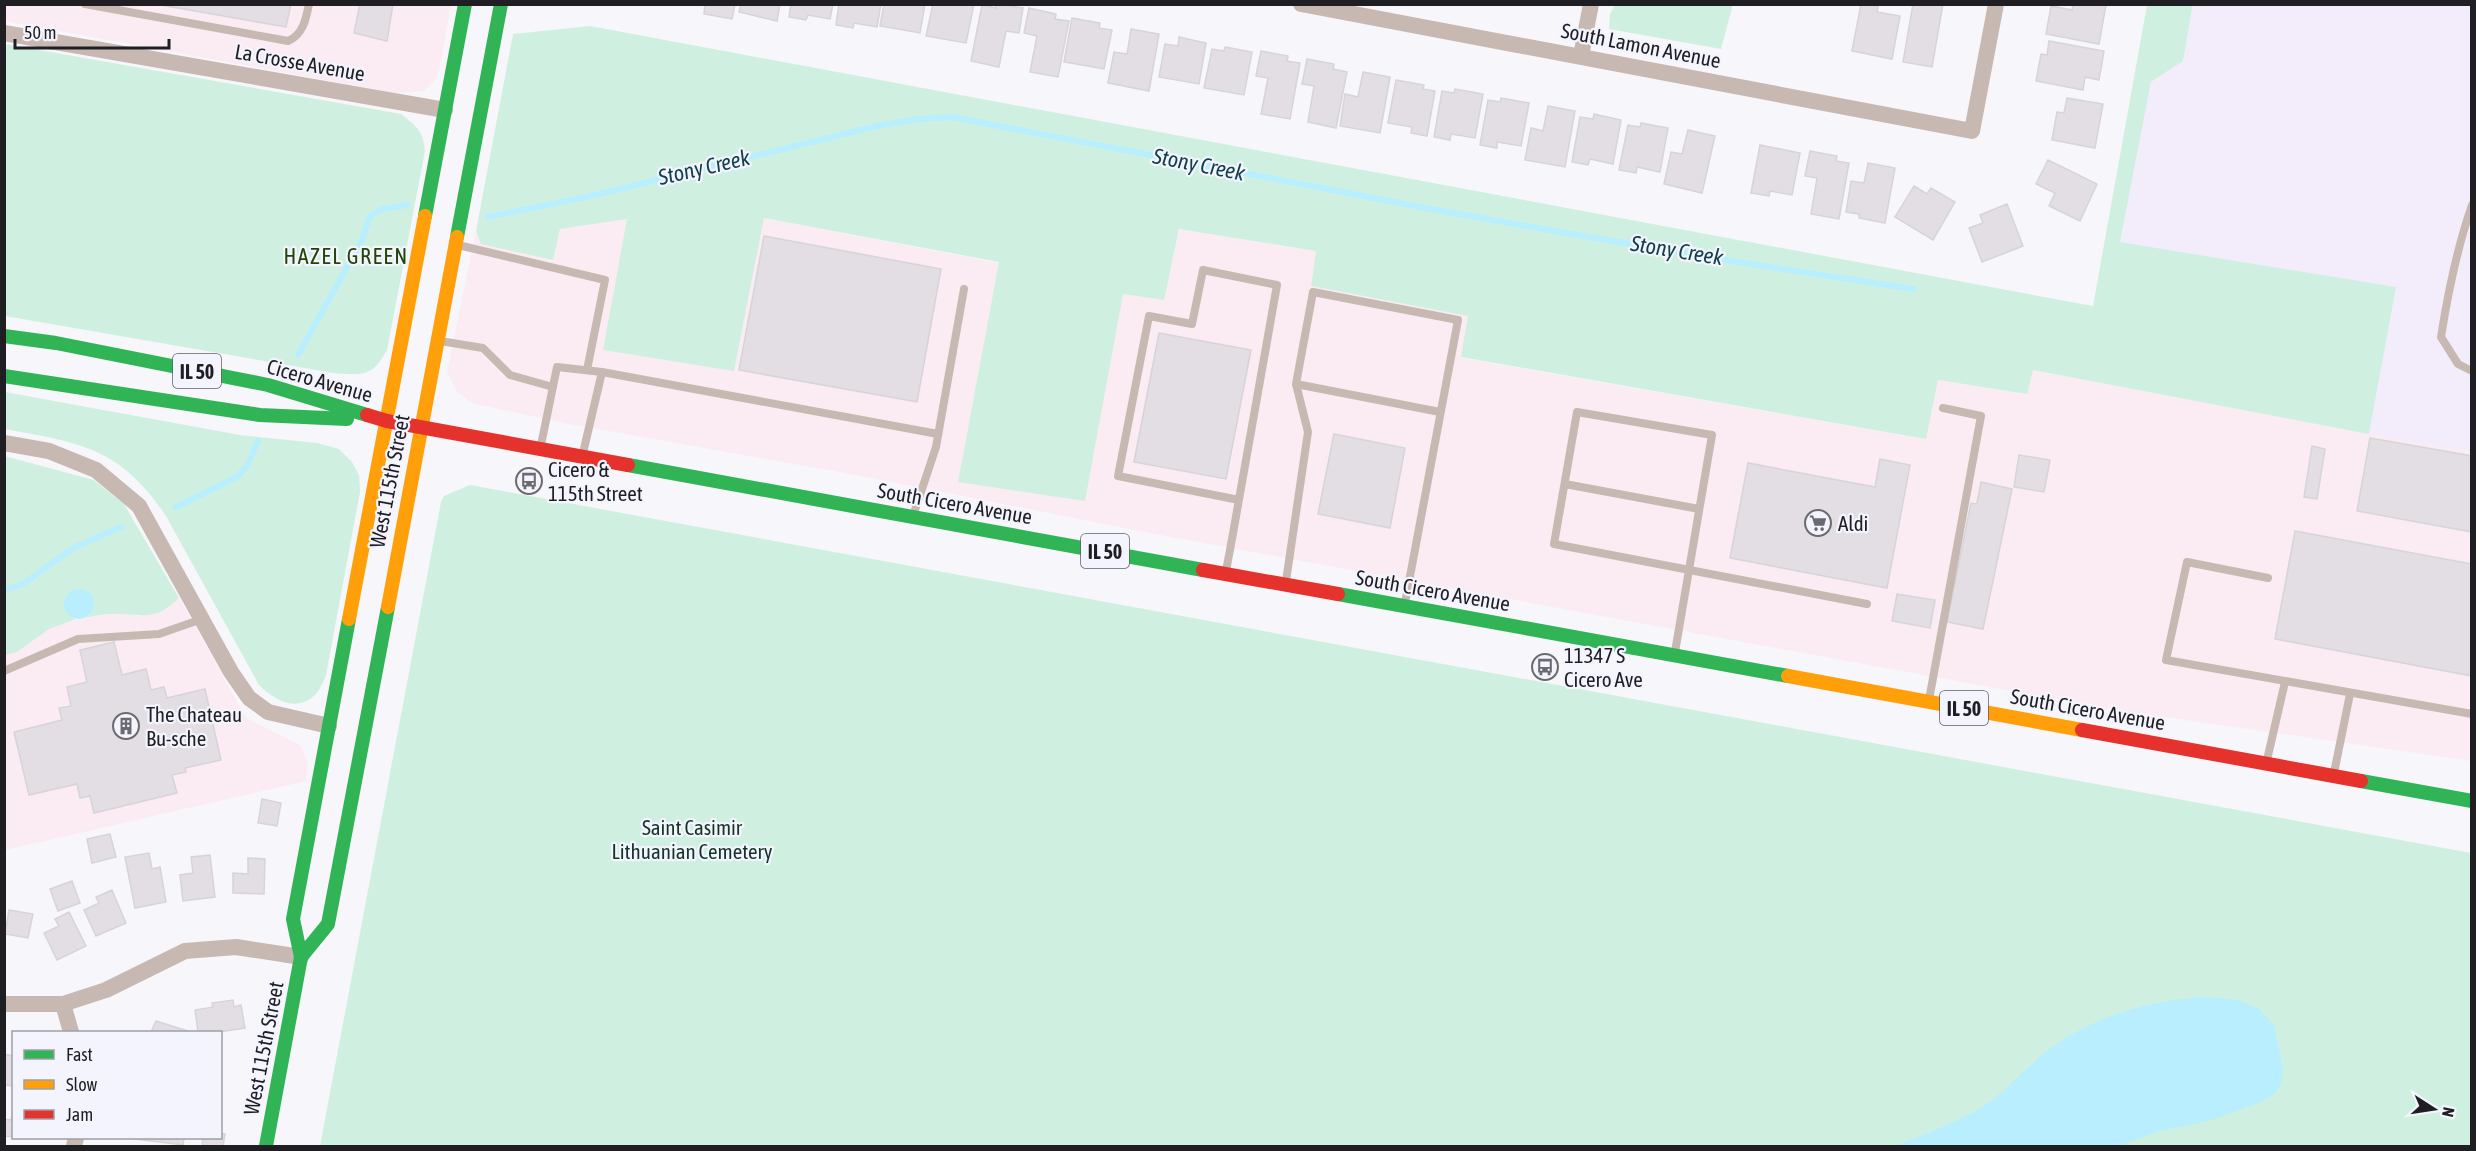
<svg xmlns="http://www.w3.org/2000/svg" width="2476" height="1151" viewBox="0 0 2476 1151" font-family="'Asap Condensed',sans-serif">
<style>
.commercial{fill:#faecf2}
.industrial{fill:#f3edfb}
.green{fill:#cff0e0}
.water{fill:#b8eefe}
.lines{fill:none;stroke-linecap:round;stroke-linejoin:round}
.stream{stroke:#b8eefe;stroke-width:6}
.building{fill:#e3dee3;stroke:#d6d4d7;stroke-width:1.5}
.lane{stroke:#c7b9b1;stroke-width:8}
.street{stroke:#c7b9b1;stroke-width:16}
.fast{stroke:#30b455;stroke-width:14}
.slow{stroke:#ff9f0a;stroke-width:14}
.jam{stroke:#e5322d;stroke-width:14}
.labels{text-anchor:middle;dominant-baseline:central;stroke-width:4.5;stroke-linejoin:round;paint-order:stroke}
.shield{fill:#f3f4fe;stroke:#5f5f65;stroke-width:1.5}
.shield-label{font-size:20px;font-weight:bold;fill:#1f1f23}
.street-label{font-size:21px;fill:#1f1f23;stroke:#f3f4fe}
.poi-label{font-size:21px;fill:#1f1f23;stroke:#f3f4fe;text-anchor:start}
.park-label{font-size:21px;fill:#123625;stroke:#f3f4fe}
.water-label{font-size:22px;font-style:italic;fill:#12404b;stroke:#f3f4fe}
.neighbourhood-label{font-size:22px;letter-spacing:1.5px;fill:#204606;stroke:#f3f4fe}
</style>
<rect width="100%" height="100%" fill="#f6f6fb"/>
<path class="commercial" d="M4 5H451L439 71 434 81 424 91 396 93 5 21Z
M764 218 999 263 958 482 1124 294 1164 299 1179 229 1316 251 1311 286 1469 316 1462 358 1925 439 1938 380 2026 394 2032 370 2471 452V761L2103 708 1150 533 851 474 569 424 471 403 456 390 447 372 476 231 478 239 553 260 560 229 627 219 734 371Z
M179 598 246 718 301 746 308 763 306 781 5 850 4 655 17 652 49 629 65 623 85 618 116 613 140 616 168 608Z"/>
<path class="industrial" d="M2193 5H2471V452L2369 434 2395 287 2120 242 2151 82 2183 61Z"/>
<path class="green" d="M2193 4 2183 61 2151 82 2120 242 2396 287 2369 434 2033 370 2027 394 1938 380 1926 439 1461 357 1468 316 1311 286 1316 251 1179 229 1164 300 1123 294 1085 501 958 482 999 262 764 218 734 371 603 350 627 219 560 229 553 260 481 244 476 231 513 34 590 26 2093 306 2147 5Z
M1615 5 1732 4V8L1721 49 1609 29 1610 14Z
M5 44 401 114C417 127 423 130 425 151L387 350C372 378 362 375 333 373L5 316Z
M5 392 240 435 317 443 339 449 352 462 359 475 360 492 326 675C313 713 284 710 259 685L166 516C120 447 80 443 5 429Z
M4 456 94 480 124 504 179 598C156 620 147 615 118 614 108 613 96 616 85 618L90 615 84 590H75L72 617 76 619 49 629 17 652 5 655Z
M470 485 2471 853V1146H320L441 502 444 496Z"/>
<path class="water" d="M64 604a15 15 0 1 1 30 0a15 15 0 1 1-30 0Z
M2205 997 2239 1000 2259 1009 2274 1025 2283 1069 2281 1084 2274 1094 2259 1103 2212 1120 2160 1131 2119 1146H1896C1928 1132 1963 1121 1991 1101 2009 1087 2025 1069 2043 1054 2088 1018 2148 1000 2205 997Z"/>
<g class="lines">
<path class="stream" d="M488 217 591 196 881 125 920 119 952 117 1447 212 1698 256 1914 289
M298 355 361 242 370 216 382 209 407 205
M176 507 237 477 247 466 258 441
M4 590 23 584 73 548 121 527"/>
</g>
<path class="building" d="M155 4H291L286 27Z
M360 4H393L387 41 354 33Z
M705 4H735L732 19 704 14Z
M741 4H780L777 21 739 12Z
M791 4H833L830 19 808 15 806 20 789 17Z
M839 4H881L877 27 854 23 853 28 836 25Z
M884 4H925L920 33 880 26Z
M933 4H974L966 43 926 36Z
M996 4 1023 8 1019 33 1006 31 999 67 971 61 982 5 996 8Z
M1861 4 1878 6 1877 12 1900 16 1892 59 1852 51Z
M1913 4H1943L1932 67 1903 62Z
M2073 4 2106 5 2099 44 2046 34 2051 6 2072 10Z
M1029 8 1056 14 1055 19 1069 21 1058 77 1030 72 1037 36 1024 33Z
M1072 18 1100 23 1099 28 1112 30 1104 69 1064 62Z
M1131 29 1159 34 1149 91 1108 83 1114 52 1127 54Z
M1179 37 1206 43 1199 84 1159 77 1165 44 1178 46Z
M2049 41 2104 51 2099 80 2085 77 2083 90 2036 81 2041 54 2047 55Z
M1225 47 1252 52 1244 95 1204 88 1212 49 1224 51Z
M1261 51 1288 56 1287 61 1300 63 1290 119 1261 114 1268 78 1256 76Z
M1307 59 1334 64 1333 69 1347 72 1336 128 1308 122 1314 86 1302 84Z
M1363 72 1390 77 1380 133 1340 126 1345 94 1358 97Z
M1396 80 1424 85 1423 89 1435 91 1427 136 1411 133 1412 127 1388 123Z
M1455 89 1483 94 1475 138 1451 134 1450 140 1434 137 1442 91 1454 93Z
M1501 98 1529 103 1521 146 1497 142V148L1480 145 1488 100 1500 102Z
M2067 98 2103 104 2095 148 2052 140 2057 112 2064 113Z
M1548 106 1575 111 1565 167 1525 160 1531 128 1543 131Z
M1594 114 1621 120 1613 164 1590 159 1588 165 1572 162 1580 117 1593 119Z
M1641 123 1668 128 1660 172 1637 167 1636 173 1619 170 1628 125 1640 127Z
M1688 130 1715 136 1702 193 1664 184 1671 152 1682 154Z
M1760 145 1800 153 1792 195 1770 191 1769 196 1751 193Z
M1810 151 1837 156 1836 161 1849 163 1839 219 1811 214 1817 178 1805 176Z
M2048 160 2097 184 2080 221 2049 206 2055 193 2036 184Z
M1868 163 1895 168 1885 223 1859 218V214L1846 212 1851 181 1864 183Z
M1914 186 1927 194 1931 188 1955 202 1933 240 1895 217Z
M2007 204 2023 246 1982 262 1969 228 1983 223 1980 215Z
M764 236 941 269 917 402 739 370Z
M1159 333 1251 350 1226 479 1134 462Z
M1334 434 1405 448 1390 528 1318 514Z
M2370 438 2472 456V532L2357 511Z
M2312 446 2325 449 2317 499 2304 497Z
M2019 455 2050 460 2044 492 2014 487Z
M1880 459 1910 465 1887 588 1730 558 1748 463 1875 487Z
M1981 482 2012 489 1983 629 1947 622 1971 503 1977 504Z
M2295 531 2472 564V676L2275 639Z
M1897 594 1935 600 1930 628 1892 621Z
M114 642 122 675 146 669 151 690 164 687 167 698 205 689 221 760 185 768 186 772 172 775 177 793 94 813 90 796 80 798 77 784 29 795 14 732 62 720 59 708 71 706 67 687 87 682 80 650Z
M262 799 281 803 277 826 258 823Z
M110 834 116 857 92 863 87 839Z
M149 853 152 869 160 867 166 902 135 908 125 857Z
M210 855 215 897 183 901 180 875 193 873 191 857Z
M248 858 265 859 264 894 233 893V873L248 874Z
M72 881 80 903 58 911 50 889Z
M112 890 126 923 96 936 84 910 99 903 96 897Z
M9 910 33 914 28 938 5 934Z
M69 912 86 946 57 960 44 933 59 926 55 919Z
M233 1000 234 1007 241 1005 245 1028 219 1032H198L195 1010 213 1007 212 1003Z
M156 1021 191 1032H151Z
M4 1054 14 1056 13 1086 4 1085Z
M14 1106V1137L4 1136V1119L11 1120Z
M220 1133 225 1134 223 1146H202L203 1138H220Z
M127 1138H184L183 1145Z"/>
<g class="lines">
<path class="lane" d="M85 4 288 41C303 35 306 19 309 4
M2472 205C2457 248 2448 292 2441 337L2458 364 2472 371
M458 245 605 280 587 370
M440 341 483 348 510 375 553 387
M1296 384 1440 412
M541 445 557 367 602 372
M583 453 602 372 938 434
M1565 484 1699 509
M914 513 936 447 964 289
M1226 571 1232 539 1277 285 1203 270 1192 324 1149 316 1118 476 1239 500
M2268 578 2187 562 2166 660 2472 714
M1286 581 1308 432 1296 384 1313 292 1458 320 1405 603
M1675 652 1712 435 1577 412 1554 544 1867 604
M4 671 78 639 159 634 202 619
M1929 700 1981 416 1943 408
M2267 760 2285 682
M2334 773 2350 694"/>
<path class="street" d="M1301 4 1972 131 1996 4
M4 33 445 110
M1581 56 1591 4
M4 443 49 451 96 470 139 506 231 672 249 698 268 712 329 726
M4 1004H63L106 990 185 951 236 947 301 957
M63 1004 71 1032
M74 1146 76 1138"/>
<path class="fast" d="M425 216 465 4
M457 237 501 4
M4 336 56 343 268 385 367 415
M4 376 260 415 347 419
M628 465 1203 570
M1338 594 1788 676
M2361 781 2472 801
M301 957 328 924 388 607
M266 1146 301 957 293 919 349 619"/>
<path class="slow" d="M388 607 457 237
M349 619 425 216
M1788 676 2082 730"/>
<path class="jam" d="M367 415 387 421 628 465
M1203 570 1338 594
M2082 730 2361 781"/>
</g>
<defs>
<symbol id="bus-ring" viewBox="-11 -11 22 22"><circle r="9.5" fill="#f3f4fe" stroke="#6a6a6f" stroke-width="1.5"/><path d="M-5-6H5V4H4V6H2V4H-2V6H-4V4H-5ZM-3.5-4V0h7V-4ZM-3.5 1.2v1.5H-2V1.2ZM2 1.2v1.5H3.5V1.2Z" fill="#6a6a6f"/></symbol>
<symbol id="supermarket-ring" viewBox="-11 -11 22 22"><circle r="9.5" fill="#f3f4fe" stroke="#6a6a6f" stroke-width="1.5"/><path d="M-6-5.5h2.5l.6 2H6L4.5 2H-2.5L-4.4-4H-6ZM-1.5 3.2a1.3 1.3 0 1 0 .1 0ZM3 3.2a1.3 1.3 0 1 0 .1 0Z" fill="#6a6a6f"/></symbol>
<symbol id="building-ring" viewBox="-11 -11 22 22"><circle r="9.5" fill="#f3f4fe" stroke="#6a6a6f" stroke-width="1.5"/><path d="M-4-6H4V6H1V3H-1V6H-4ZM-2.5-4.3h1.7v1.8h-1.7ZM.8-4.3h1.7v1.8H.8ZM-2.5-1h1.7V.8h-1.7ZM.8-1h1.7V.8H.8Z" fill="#6a6a6f"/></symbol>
</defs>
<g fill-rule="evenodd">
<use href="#bus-ring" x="514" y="466" width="30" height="30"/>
<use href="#supermarket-ring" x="1803" y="508" width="30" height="30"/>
<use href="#bus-ring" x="1530" y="652" width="30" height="30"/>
<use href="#building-ring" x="111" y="711" width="30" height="30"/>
</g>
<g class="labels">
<g class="shield">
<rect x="173" y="354" width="48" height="34" rx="4.5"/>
<rect x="1081" y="534" width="48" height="34" rx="4.5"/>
<rect x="1940" y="691" width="48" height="34" rx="4.5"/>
</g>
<g class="shield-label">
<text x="197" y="371">IL 50</text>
<text x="1105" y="551">IL 50</text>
<text x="1964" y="708">IL 50</text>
</g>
<g class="street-label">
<text transform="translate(1641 45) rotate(11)">South Lamon Avenue</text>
<text transform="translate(300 62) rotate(10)">La Crosse Avenue</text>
<text transform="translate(320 380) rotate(16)">Cicero Avenue</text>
<text transform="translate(389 481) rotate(-79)">West 115th Street</text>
<text transform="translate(955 503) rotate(10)">South Cicero Avenue</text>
<text transform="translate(1433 590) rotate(10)">South Cicero Avenue</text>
<text transform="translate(2088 709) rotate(10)">South Cicero Avenue</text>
<text transform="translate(263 1048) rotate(-79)">West 115th Street</text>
</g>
<g class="poi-label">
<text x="548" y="469">Cicero &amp;<tspan x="548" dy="24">115th Street</tspan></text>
<text x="1838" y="523">Aldi</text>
<text x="1564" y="655">11347 S<tspan x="1564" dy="24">Cicero Ave</tspan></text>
<text x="146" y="714">The Chateau<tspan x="146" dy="24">Bu-sche</tspan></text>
</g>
<g class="park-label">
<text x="692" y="827">Saint Casimir<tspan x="692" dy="24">Lithuanian Cemetery</tspan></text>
</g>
<g class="water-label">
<text transform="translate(1199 164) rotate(11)">Stony Creek</text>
<text transform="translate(704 167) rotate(-13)">Stony Creek</text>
<text transform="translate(1677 250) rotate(9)">Stony Creek</text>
</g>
<g class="neighbourhood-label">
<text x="346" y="256">HAZEL GREEN</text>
</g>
</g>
<rect width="2476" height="1151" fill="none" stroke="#1f1f23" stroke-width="12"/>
<rect x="12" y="1031" width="210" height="108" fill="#f3f4fe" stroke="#9e9fa6" stroke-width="1.5"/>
<rect x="24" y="1050" width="30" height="9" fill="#30b455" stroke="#9e9fa6" stroke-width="1.5"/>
<text x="66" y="1061" font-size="18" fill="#1f1f23">Fast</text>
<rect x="24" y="1080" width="30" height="9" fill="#ff9f0a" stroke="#9e9fa6" stroke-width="1.5"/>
<text x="66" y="1091" font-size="18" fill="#1f1f23">Slow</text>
<rect x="24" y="1110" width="30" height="9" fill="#e5322d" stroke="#9e9fa6" stroke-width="1.5"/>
<text x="66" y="1121" font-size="18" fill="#1f1f23">Jam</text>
<g transform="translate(2434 1109) rotate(102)" stroke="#f3f4fe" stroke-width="4.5" paint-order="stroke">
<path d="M0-4.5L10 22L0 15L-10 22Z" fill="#1f1f23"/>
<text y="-9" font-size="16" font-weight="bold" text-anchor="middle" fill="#1f1f23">N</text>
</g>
<path d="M15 39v9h154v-9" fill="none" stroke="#1f1f23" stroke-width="3"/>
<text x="24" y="39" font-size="18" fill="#1f1f23" stroke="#f3f4fe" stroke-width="4.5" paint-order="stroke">50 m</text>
</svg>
